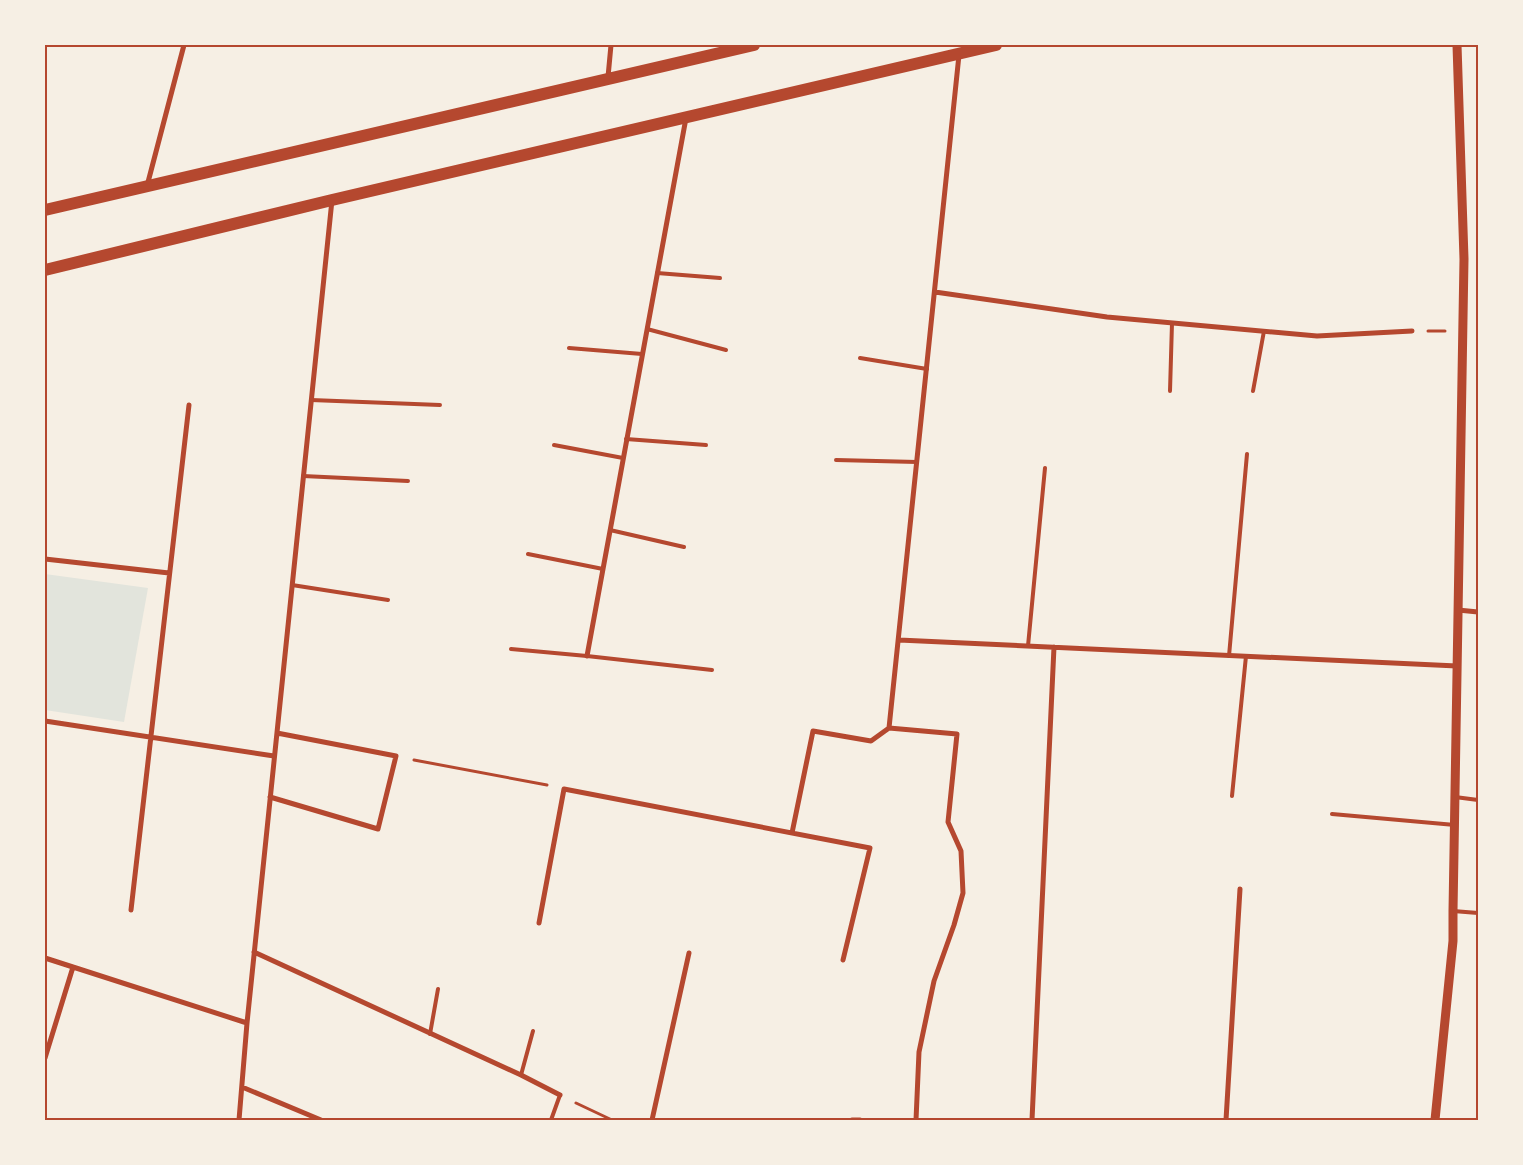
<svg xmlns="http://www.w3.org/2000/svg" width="1523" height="1165" viewBox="0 0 1523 1165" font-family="Signika,sans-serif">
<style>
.green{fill:#e2e4dc}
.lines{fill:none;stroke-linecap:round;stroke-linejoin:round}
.path{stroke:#b5482f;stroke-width:3}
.service{stroke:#b5482f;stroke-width:4}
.minor{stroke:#b5482f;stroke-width:5}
.tertiary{stroke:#b5482f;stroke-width:9}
.primary{stroke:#b5482f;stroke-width:12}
.neatline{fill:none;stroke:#b5482f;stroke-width:2}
</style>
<rect width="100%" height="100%" fill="#f6efe4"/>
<path class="green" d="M45 574 148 588 124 722 45 710Z"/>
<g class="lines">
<path class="path" d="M1428 331H1445
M414 760 547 785
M576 1103 612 1120"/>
<path class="service" d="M657 273 720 278
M647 329 726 350
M569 348 642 354
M860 358 927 369
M1170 391 1172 323
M1253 391 1264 331
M311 400 440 405
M626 439 706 445
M554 445 623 458
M836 460 917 462
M303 476 408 481
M610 530 684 547
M528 554 603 569
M292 585 388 600
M1028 646 1045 468
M511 649 587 656 712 670
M1229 656 1247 454
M1232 796 1246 656
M1455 797 1478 800
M1332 814 1455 825
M1453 911 1478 913
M430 1034 438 989
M521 1075 533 1031
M551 1120 560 1095"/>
<path class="minor" d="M608 77 611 45
M147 186 184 45
M935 292 1107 317 1317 336 1412 331
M45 559 169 573
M1458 610 1478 612
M899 640 1457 666
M587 656 686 118
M45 721 274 756
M889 728 959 55
M270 797 378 829 396 756 277 733
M792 833 813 731 871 741 889 728 957 734 948 822 961 851 963 893 954 925 934 981 919 1052 916 1120
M131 910 189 405
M539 923 564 789 870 848 843 960
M254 952 521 1075 560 1095
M45 958 247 1023
M45 1058 73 967
M242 1087 321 1120
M239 1120 247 1023 332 200
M652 1120 689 953
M852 1120H860
M1032 1120 1054 647
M1226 1120 1240 889"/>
<path class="tertiary" d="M1435 1120 1453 941V911L1464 259 1457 45"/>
<path class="primary" d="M45 210 754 45
M45 270 332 200 996 45"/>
</g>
<rect width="1523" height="1165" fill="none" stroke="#f6efe4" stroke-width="92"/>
<rect x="46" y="46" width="1431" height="1073" class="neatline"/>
</svg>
